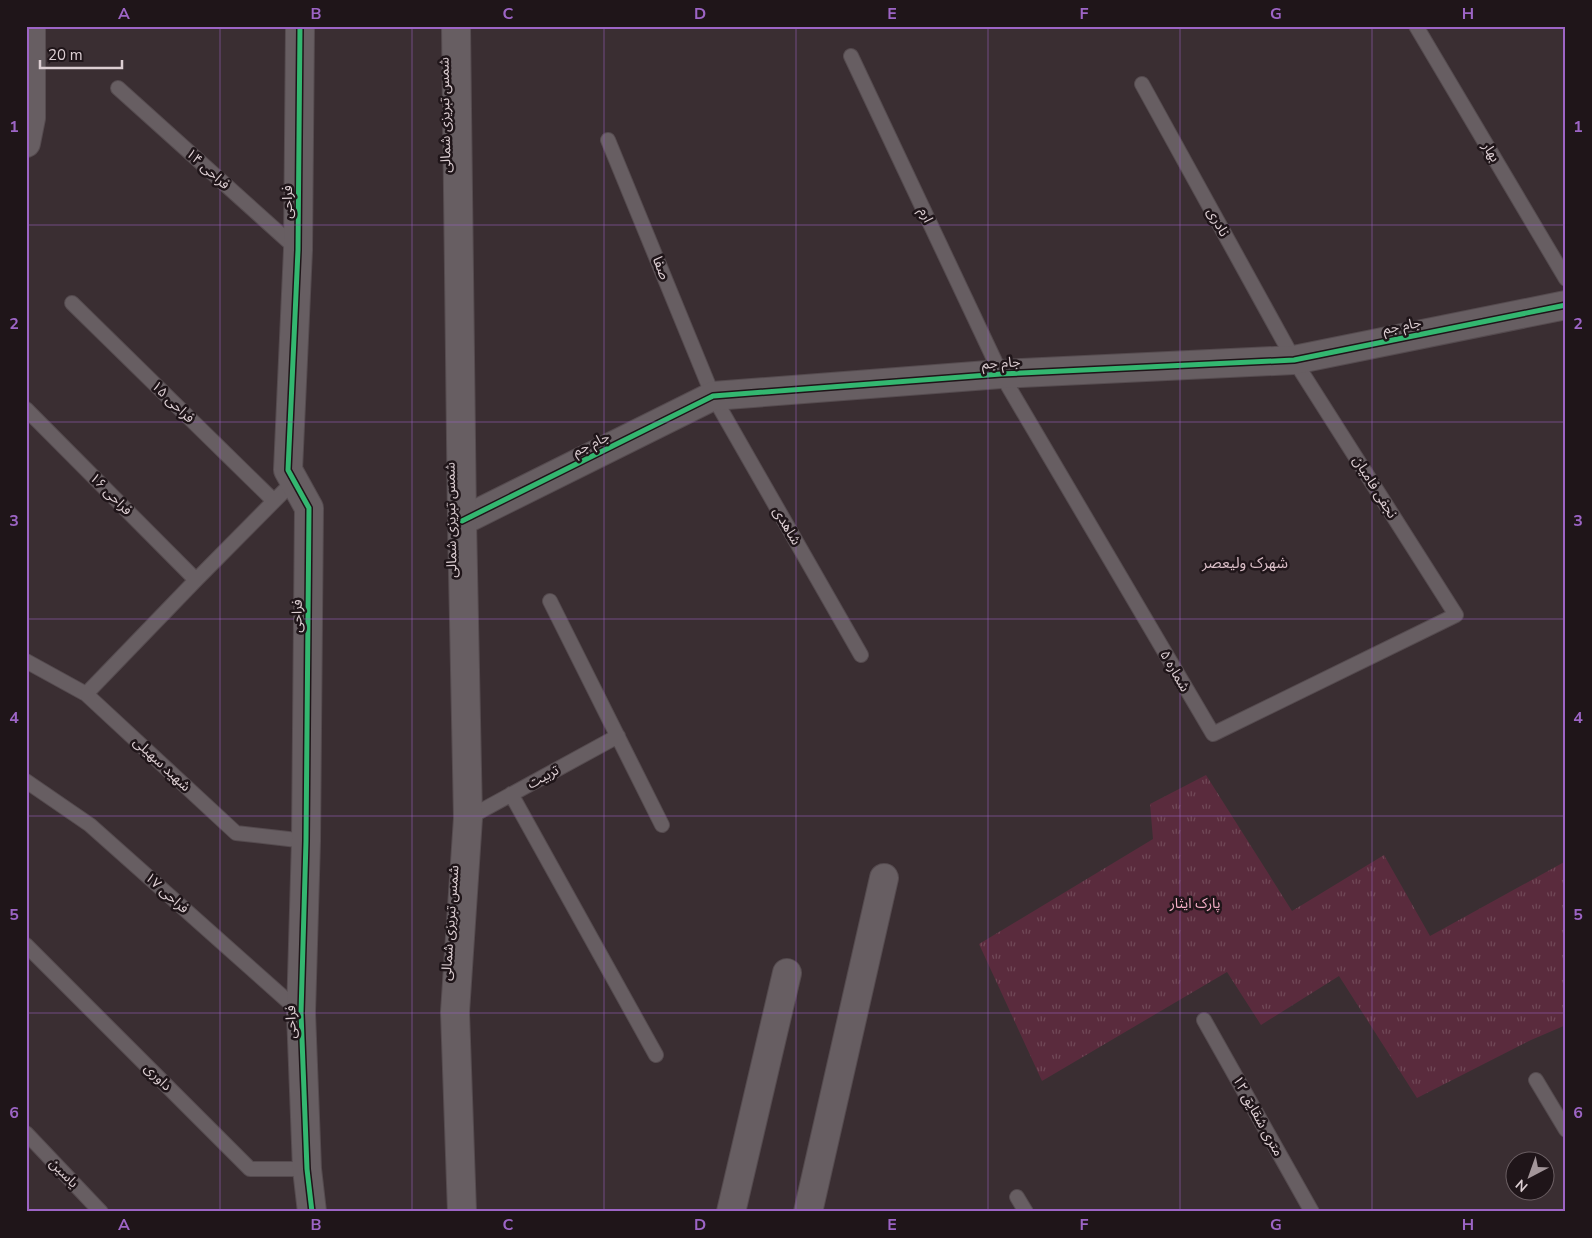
<svg xmlns="http://www.w3.org/2000/svg" width="1592" height="1238" viewBox="0 0 1592 1238" font-family="'Nunito Sans','Noto Sans Arabic',sans-serif">
<style>
.park{fill:url(#park-tufts)}
.lines{fill:none;stroke-linecap:round;stroke-linejoin:round}
.lane-casing{stroke:#554b4f;stroke-width:16}
.street-casing{stroke:#554b4f;stroke-width:30}
.secondary-casing{stroke:#554b4f;stroke-width:30}
.lane{stroke:#675e62;stroke-width:14}
.street{stroke:#675e62;stroke-width:28}
.secondary{stroke:#675e62;stroke-width:28}
.cycleway-casing{stroke:#1f1519;stroke-width:8}
.cycleway{stroke:#33b770;stroke-width:5}
.grid{fill:none;stroke:#9d65c6;stroke-width:1;stroke-opacity:0.55}
.labels{text-anchor:middle;dominant-baseline:central;stroke-width:5;stroke-linejoin:round;paint-order:stroke}
.street-label{font-size:14px;fill:#dcced2;stroke:#1f1519}
.park-label{font-size:14px;fill:#f7b1ca;stroke:#1f1519}
.neighbourhood-label{font-size:15px;fill:#dbbfc8;stroke:#1f1519}
.neatline{fill:none;stroke:#9d65c6;stroke-width:2}
.grid-label{font-size:16px;text-anchor:middle;font-weight:bold;fill:#9d65c6}
</style>
<defs>
<pattern id="park-tufts" width="24" height="20" patternUnits="userSpaceOnUse" patternTransform="scale(1.25)"><rect width="24" height="20" fill="#5a2b3d"/><path d="M3 7l-1-3M5 7V3M7 7l1-3M15 17l-1-3M17 17v-4M19 17l1-3" fill="none" stroke="#714958"/></pattern>
</defs>
<rect width="100%" height="100%" fill="#3a2e32"/>
<path class="park" d="M1206 775 1292 911 1384 855 1430 936 1566 861V1025L1531 1040 1417 1098 1339 976 1261 1025 1227 972 1042 1081 979 944 1153 839 1150 804Z"/>
<g class="lines">
<defs>
<path id="lane" d="M1416 26 1566 279
M851 56 1001 374 1213 734 1456 615 1294 360 1142 84
M118 88 298 250
M608 140 713 396 861 655
M72 303 274 501
M26 409 196 580
M550 601 662 825
M26 661 86 694 236 833 306 841
M86 694 196 580 294 481
M26 781 90 825 301 1013
M511 794 656 1055
M468 818 618 736
M26 945 250 1169H307
M1204 1020 1312 1212
M1536 1080 1566 1130
M26 1133 101 1212
M1017 1197 1026 1212"/>
<path id="street" d="M462 521 713 396 1001 374 1294 360 1566 305
M731 1212 787 973
M808 1212 884 878"/>
<path id="secondary" d="M300 26 298 250 288 470 309 508 306 841 301 1013 307 1169 312 1212
M456 26 462 521 468 818 455 1012 462 1212
M26 143 31 118V26"/>
</defs>
<use href="#lane" class="lane-casing"/>
<use href="#street" class="street-casing"/>
<use href="#secondary" class="secondary-casing"/>
<use href="#lane" class="lane"/>
<use href="#street" class="street"/>
<use href="#secondary" class="secondary"/>
<defs>
<path id="cycleway" d="M300 26 298 250 288 470 309 508 306 841 301 1013 307 1169 312 1212
M462 521 713 396 1001 374 1294 360 1566 305"/>
</defs>
<use href="#cycleway" class="cycleway-casing"/>
<use href="#cycleway" class="cycleway"/>
</g>
<path class="grid" d="M220 26V1212M412 26V1212M604 26V1212M796 26V1212M988 26V1212M1180 26V1212M1372 26V1212M26 225H1566M26 422H1566M26 619H1566M26 816H1566M26 1013H1566"/>
<g class="labels">
<g class="street-label">
<text transform="translate(445 115) rotate(-91)">شمس تبریزی شمالی</text>
<text transform="translate(1491 152) rotate(59)">بهار</text>
<text transform="translate(208 169) rotate(42)">فراحی ۱۴</text>
<text transform="translate(287 202) rotate(-90)">فراحی</text>
<text transform="translate(926 215) rotate(65)">ارم</text>
<text transform="translate(1218 222) rotate(61)">نادری</text>
<text transform="translate(661 268) rotate(68)">صفا</text>
<text transform="translate(1402 326) rotate(-11)">جام جم</text>
<text transform="translate(1001 363) rotate(-4)">جام جم</text>
<text transform="translate(173 402) rotate(44)">فراحی ۱۵</text>
<text transform="translate(591 444) rotate(-26)">جام جم</text>
<text transform="translate(1375 487) rotate(58)">نجفی فامیان</text>
<text transform="translate(111 494) rotate(45)">فراحی ۱۶</text>
<text transform="translate(451 520) rotate(-91)">شمس تبریزی شمالی</text>
<text transform="translate(787 526) rotate(60)">شاهدی</text>
<text transform="translate(297 616) rotate(-89)">فراحی</text>
<text transform="translate(1175 671) rotate(60)">شماره ۵</text>
<text transform="translate(162 764) rotate(43)">شهید سهیلی</text>
<text transform="translate(543 777) rotate(-29)">تربیت</text>
<text transform="translate(167 893) rotate(42)">فراحی ۱۷</text>
<text transform="translate(450 923) rotate(-86)">شمس تبریزی شمالی</text>
<text transform="translate(291 1022) rotate(-91)">فراحی</text>
<text transform="translate(158 1077) rotate(45)">داوری</text>
<text transform="translate(1258 1116) rotate(61)">۱۲ متری شقایق</text>
<text transform="translate(64 1173) rotate(46)">یاسین</text>
</g>
<g class="park-label">
<text x="1195" y="903">پارک ایثار</text>
</g>
<g class="neighbourhood-label">
<text x="1245" y="563">شهرک ولیعصر</text>
</g>
</g>
<rect width="1592" height="1238" fill="none" stroke="#1f1519" stroke-width="55"/>
<g transform="translate(1530 1176) rotate(221)"><circle r="24" fill="#1f1519" stroke="#6b5f63"/>
<path d="M0-4L9 19L0 12L-9 19Z" fill="#a3969a"/>
<text y="-8" font-size="14" font-weight="bold" text-anchor="middle" fill="#dcced2">N</text>
</g>
<path d="M40 60v8h82v-8" fill="none" stroke="#dcced2" stroke-width="2.5"/>
<text x="48" y="60" font-size="15" fill="#dcced2" stroke="#1f1519" stroke-width="4" paint-order="stroke">20 m</text>
<rect x="28" y="28" width="1536" height="1182" class="neatline"/>
<g class="grid-label">
<text x="124" y="19">A</text>
<text x="316" y="19">B</text>
<text x="508" y="19">C</text>
<text x="700" y="19">D</text>
<text x="892" y="19">E</text>
<text x="1084" y="19">F</text>
<text x="1276" y="19">G</text>
<text x="1468" y="19">H</text>
<text x="14" y="132">1</text>
<text x="1578" y="132">1</text>
<text x="14" y="329">2</text>
<text x="1578" y="329">2</text>
<text x="14" y="526">3</text>
<text x="1578" y="526">3</text>
<text x="14" y="723">4</text>
<text x="1578" y="723">4</text>
<text x="14" y="920">5</text>
<text x="1578" y="920">5</text>
<text x="14" y="1118">6</text>
<text x="1578" y="1118">6</text>
<text x="124" y="1230">A</text>
<text x="316" y="1230">B</text>
<text x="508" y="1230">C</text>
<text x="700" y="1230">D</text>
<text x="892" y="1230">E</text>
<text x="1084" y="1230">F</text>
<text x="1276" y="1230">G</text>
<text x="1468" y="1230">H</text>
</g>
</svg>
